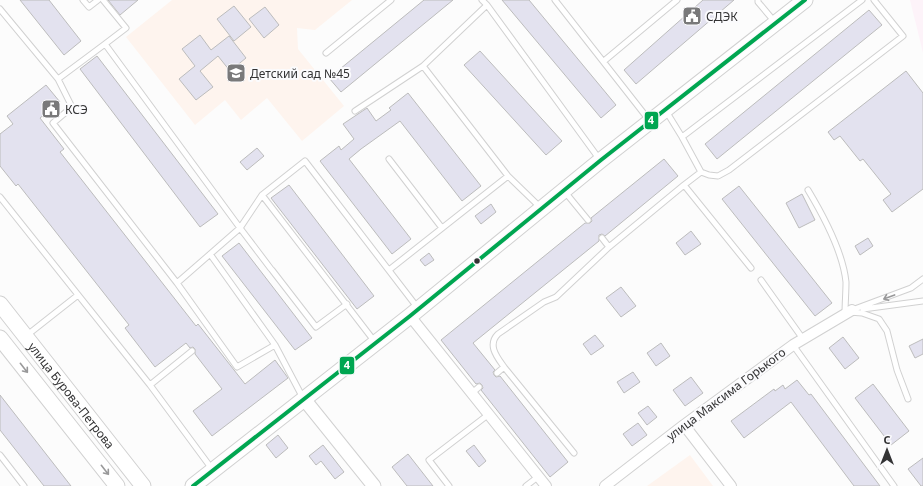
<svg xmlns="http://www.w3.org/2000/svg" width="923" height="486" viewBox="0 0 923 486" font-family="'Noto Sans',sans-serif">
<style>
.commercial{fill:#fdf3f9}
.education{fill:#fef4ee}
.building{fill:#e3e2ef;stroke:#bcbcbc}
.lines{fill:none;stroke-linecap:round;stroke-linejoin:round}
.service-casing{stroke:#d1d1d1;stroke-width:7}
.minor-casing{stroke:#d1d1d1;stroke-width:12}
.tertiary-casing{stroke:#d1d1d1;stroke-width:15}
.secondary-casing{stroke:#d1d1d1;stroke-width:17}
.service{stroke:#fff;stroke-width:5}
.minor{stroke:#fff;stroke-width:10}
.tertiary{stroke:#fff;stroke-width:13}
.secondary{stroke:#fff;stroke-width:15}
.bus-1-casing{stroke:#fbfbfd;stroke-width:7}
.bus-1{stroke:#00a651;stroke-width:4}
.oneway{stroke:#99999a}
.bus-dot{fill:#333334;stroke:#fbfbfd;stroke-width:1.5}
.labels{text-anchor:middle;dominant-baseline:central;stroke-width:4;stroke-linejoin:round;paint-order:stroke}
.poi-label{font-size:12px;fill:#333334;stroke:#fbfbfd;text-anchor:start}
.street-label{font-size:12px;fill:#333334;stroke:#fbfbfd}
.line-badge{stroke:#fbfbfd;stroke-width:1.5}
.badge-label{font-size:11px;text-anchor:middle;font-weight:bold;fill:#fff}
</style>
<rect width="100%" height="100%" fill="#fcfcfc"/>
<path class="commercial" d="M910 0H923V53Z"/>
<path class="education" d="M172 0H352L315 30 297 28 298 49 344 106 302 141 267 98 241 120 225 100 195 125 126 37Z
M690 455 713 486H647Z"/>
<path class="building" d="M20 0H49L81 41 64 55Z
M108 0H138L120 15Z
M424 0H453L341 92 329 78Z
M502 0H529L616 105 601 118Z
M703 0H734L636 84 624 70Z
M234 6 251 27 234 41 217 19Z
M265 7 279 25 264 38 249 19Z
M869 10 882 25 717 159 705 144Z
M200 35 211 50 229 36 246 58 230 71 218 56 200 71 213 87 196 100 179 79 195 66 182 49Z
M480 51 562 141 546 155 464 65Z
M97 56 218 214 200 227 80 69Z
M906 71 923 93V189L892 212 883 200 891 194 863 159 860 161 840 136 834 140 828 132Z
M46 85 60 102 40 118 64 149 60 152 196 326 198 324 245 384 275 360 288 378 212 436 193 411 222 389 195 354V349L193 347 190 348 186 343 155 367 125 328 129 325 18 184 16 186 0 166V134L13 124 7 116Z
M408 93 481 186 462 201 400 121 361 149 349 159 411 239 392 254 320 161 339 146 341 150 354 139 343 124 367 108 376 121 391 110 389 108Z
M257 148 264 156 247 170 240 162Z
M664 159 678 176 605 236 602 234 599 235V241L473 343 495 370 493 372 494 375 496 377 500 376 568 462 550 477 481 390 483 388 482 385 480 383 476 384 441 340 585 223H590L592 221 591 218Z
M289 185 374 296 357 309 271 198Z
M739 186 832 303 815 316 722 199Z
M802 194 815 220 799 228 786 203Z
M491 204 496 212 481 224 475 216Z
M691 231 701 244 685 255 676 243Z
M868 238 873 246 860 255 855 246Z
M239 243 312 338 295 350 222 256Z
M429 253 434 260 425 266 420 260Z
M621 287 636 306 621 317 606 298Z
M595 335 604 346 591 355 583 344Z
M843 337 859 358 845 369 829 348Z
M923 339V354L915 358 909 346Z
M661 343 670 356 656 366 647 353Z
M633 372 640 382 624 393 617 382Z
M691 377 703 393 685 406 673 390Z
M797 380 809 395 811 394 880 486H854L791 402 744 438 731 421 774 389 775 391 783 385 785 389Z
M873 384 909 431 891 445 855 398Z
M0 395 71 486H44L0 430Z
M648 406 657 417 647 425 638 413Z
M638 423 647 435 632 446 623 434Z
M278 435 288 448 276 458 266 445Z
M323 445 344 472 335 479 321 461 316 465 309 456Z
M474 445 486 461 479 467 466 451Z
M408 454 433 486H407L392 467Z
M923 458V486H921L908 469Z"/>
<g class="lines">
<defs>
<path id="service" d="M83 0 89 7 98 0
M103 0 126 28 105 44
M482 0 487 5 600 160
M555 0 649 120
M758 0V2L774 21
M487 5 423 66 508 176 541 208
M0 9 58 79 105 44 240 228 177 283 237 367 275 345 303 398
M326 53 391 0
M604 61 677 0
M58 79 72 107 53 123 177 283
M355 111 423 66
M666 111 682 137 862 0
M682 137 701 172 709 175 718 176 729 170 903 36 874 0
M389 159 442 228
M701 172 684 185 751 268
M808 190C823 215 843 253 846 282 846 293 845 303 845 314
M565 192 588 220
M262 195 305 161 417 307
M0 197 150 385 212 469
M602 238 609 247
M210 254 275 345
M271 269 240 228 262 195 375 342
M272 270 316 327 347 304
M389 270 508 176
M761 280 803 339
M863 309 923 301
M852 310 911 288 923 279
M849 312 862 313 879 319 887 331 897 370 908 399
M26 336 78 295
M793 345 894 486
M497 373 504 367
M150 385 192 351
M472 393 479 387
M574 453 504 367C497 357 487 345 498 334L544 302 556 297 609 247 684 185
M0 455 24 486
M449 486 429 460 489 414
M526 486 539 476"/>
<path id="minor" d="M410 316 546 486
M684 425 731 486
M605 486 684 425 793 345 852 310"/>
<path id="tertiary" d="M304 399 374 486"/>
<g id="secondary">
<path id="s1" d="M0 304 143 486"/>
<path d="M0 338 117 486"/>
<path d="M193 486 410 316 601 160 805 0"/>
</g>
</defs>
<use href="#service" class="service-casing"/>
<use href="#minor" class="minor-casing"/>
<use href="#tertiary" class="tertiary-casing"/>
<use href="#secondary" class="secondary-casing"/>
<use href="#service" class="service"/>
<use href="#minor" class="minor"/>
<use href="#tertiary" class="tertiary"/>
<use href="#secondary" class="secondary"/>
<defs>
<path id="bus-1" d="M193 486 410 316 601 160 805 0"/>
</defs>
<use href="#bus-1" class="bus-1-casing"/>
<use href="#bus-1" class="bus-1"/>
</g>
<defs><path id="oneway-shaft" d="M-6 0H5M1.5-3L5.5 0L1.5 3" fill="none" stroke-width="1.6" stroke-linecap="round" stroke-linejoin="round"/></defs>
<g class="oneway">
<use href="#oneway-shaft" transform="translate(889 297) rotate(160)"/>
<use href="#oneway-shaft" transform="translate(24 368) rotate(52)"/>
<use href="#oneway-shaft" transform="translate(105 470) rotate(52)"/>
</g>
<defs>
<symbol id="civic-square" viewBox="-11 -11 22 22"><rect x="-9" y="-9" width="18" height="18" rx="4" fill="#79797a" stroke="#fbfbfd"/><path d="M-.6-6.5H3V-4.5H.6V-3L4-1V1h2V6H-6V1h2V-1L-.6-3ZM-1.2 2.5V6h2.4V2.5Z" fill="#fff"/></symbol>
<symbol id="school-square" viewBox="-11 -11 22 22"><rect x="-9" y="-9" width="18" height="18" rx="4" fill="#79797a" stroke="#fbfbfd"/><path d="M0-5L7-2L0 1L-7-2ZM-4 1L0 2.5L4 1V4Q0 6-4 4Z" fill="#fff"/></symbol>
</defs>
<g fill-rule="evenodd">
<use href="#civic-square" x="681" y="5" width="22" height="22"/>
<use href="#school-square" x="225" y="62" width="22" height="22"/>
<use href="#civic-square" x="40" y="98" width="22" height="22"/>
</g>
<circle class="bus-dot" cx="477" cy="261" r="3.5"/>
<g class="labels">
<g class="poi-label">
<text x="706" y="16">СДЭК</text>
<text x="250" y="73">Детский сад №45</text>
<text x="65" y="109">КСЭ</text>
</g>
<g class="street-label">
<text transform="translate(726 394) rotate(-37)">улица Максима Горького</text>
<text stroke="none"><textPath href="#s1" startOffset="116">улица Бурова-Петрова</textPath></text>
</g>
</g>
<g class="line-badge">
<rect x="644" y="111" width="15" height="19" rx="4" fill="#00a651"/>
<rect x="339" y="356" width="16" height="19" rx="4" fill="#00a651"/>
</g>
<g class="badge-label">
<text x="651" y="124">4</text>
<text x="347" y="369">4</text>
</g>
<g transform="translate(887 450)" stroke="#fbfbfd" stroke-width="3" paint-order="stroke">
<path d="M0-3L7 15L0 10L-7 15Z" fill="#333334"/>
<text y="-6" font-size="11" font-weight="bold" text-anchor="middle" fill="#333334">С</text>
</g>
</svg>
